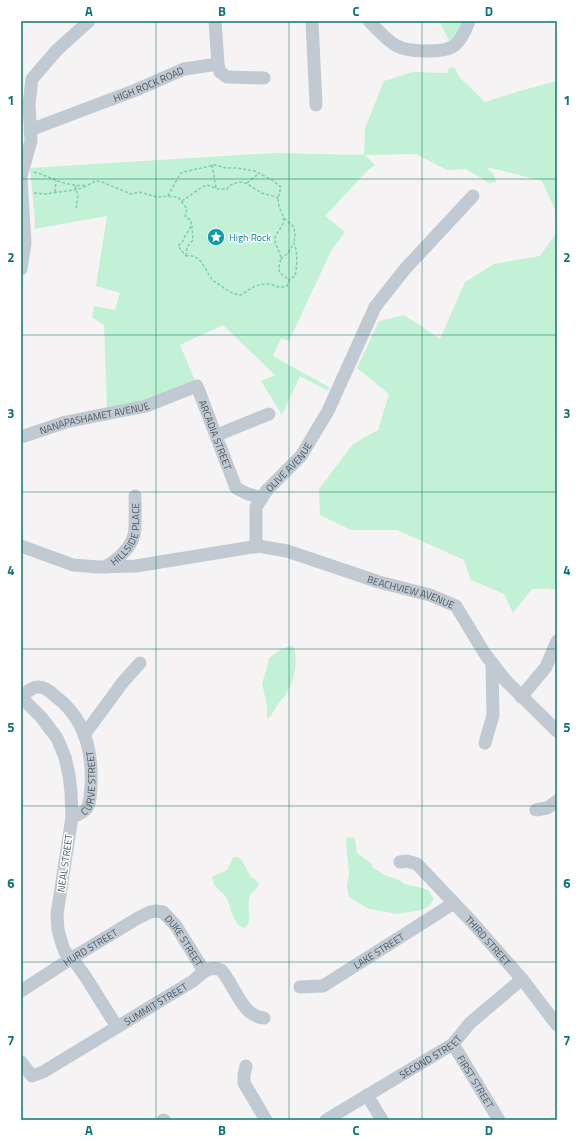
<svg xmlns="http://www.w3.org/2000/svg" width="578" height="1141" viewBox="0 0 578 1141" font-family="'Titillium Web',sans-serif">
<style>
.green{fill:#c3f1d5}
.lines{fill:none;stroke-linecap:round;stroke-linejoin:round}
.path{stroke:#7ad0a6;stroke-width:1.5;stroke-dasharray:3 2;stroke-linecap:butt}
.minor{stroke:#c1cad2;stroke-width:13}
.grid{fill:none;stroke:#0f766e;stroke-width:1;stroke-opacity:0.55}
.labels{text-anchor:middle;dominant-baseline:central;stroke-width:3;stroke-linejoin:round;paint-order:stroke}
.street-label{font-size:10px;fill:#4a5661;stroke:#fff}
.culture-label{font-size:10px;fill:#0d838f;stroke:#fff;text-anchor:start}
.neatline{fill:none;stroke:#0f766e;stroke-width:1.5}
.grid-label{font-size:13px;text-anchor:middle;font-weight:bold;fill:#0f766e}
</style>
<rect width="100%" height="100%" fill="#f5f3f3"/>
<path class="green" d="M439 21H463L451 44Z
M454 67 459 77 485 102 523 90 557 81V214L542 181 491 168H487L494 175 496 182 489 183 466 169 447 170 416 154 365 155 375 165 368 170 325 216 345 232 331 251 289 341 281 338 273 356 329 387 328 391 300 376 282 415 261 381 275 375 223 325 180 345 196 383 143 403 107 411 104 325 92 317 94 306 115 310 120 293 96 286 107 216 34 229 35 223 30 168 273 153 364 155 365 128 384 81 413 72 447 73 449 68Z
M557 232V589H532L513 613 504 594 471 580 464 560 397 530H351L320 515 319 489 353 444 378 430 389 394 357 368 379 321 404 315 440 339 465 282 494 264 540 256Z
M289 646H293C299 661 294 680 286 694 284 698 281 700 278 704 274 709 273 715 267 719V706L262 683 267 668 269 658 280 650Z
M349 837 355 838 357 853 372 864V867L386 876 397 879 405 884 418 887 428 890 434 899 429 906 421 910 397 914 369 909 349 897 347 886 349 874 346 843V839Z
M234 857H238L242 860 251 877 259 883C258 889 253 890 250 896 247 906 250 913 249 922L245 928C241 927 239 926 237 923 231 916 231 905 226 897 221 890 213 888 212 877 216 874 220 874 225 871 230 868 230 861 234 857Z"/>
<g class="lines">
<path class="path" d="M212 165 216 188
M34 172C52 177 67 188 86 185
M247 183 258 174
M75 186 78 195 76 208
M55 192 56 181
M34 193 45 194 74 190 82 188 96 181 102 182 131 194 139 192 157 197 172 196 179 198 187 209 185 216C186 218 189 218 190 220 195 226 184 235 183 241L178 246 186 256
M168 196 180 174 183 172 215 165 226 168H236L255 171 272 180 281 187 278 199 279 207 283 216 284 222 275 237V242L281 257C279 270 275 271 289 279V282L287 286C279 289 276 285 268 284 257 283 250 289 241 295 232 294 228 291 221 286 218 283 213 282 211 278 205 269 200 253 186 256
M182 201 202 187 207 185 218 189H227L229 186C245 177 248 186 262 193 267 195 273 195 278 198
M284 218 294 227 295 235 294 243
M186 256 187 247 193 240 192 226
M281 259 288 253 294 243C298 252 297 267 295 276L291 279H289"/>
<g class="minor">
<path d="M215 21 218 64 220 72 227 77 264 78"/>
<path d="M312 21 316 105"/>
<path d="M369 21C378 30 386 40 397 46 408 52 441 53 452 47 460 43 466 29 469 21"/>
<path id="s1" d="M30 130 136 90 184 69 218 64"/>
<path d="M21 176 31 141 29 104 32 79 57 50 89 21"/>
<path d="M21 178 25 243 21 269"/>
<path d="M217 435 269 414"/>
<path id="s2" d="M21 437 66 422 146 406 197 386 236 488 248 494 262 498"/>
<path id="s3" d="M21 546 73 565 98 567 136 566 258 546 287 551 379 582 430 595 456 606 485 654 506 681 557 731"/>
<path id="s4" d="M256 547V507L267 490 301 456 328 411 375 307 405 269 473 196"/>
<path id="s5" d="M105 567C117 560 130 549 134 535 136 527 135 505 135 496"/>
<path d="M521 697 546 667 557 641"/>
<path d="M84 735 123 682 140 663"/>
<path d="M485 743 493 715 492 663"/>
<path d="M536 810 547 808 557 801"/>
<path id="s6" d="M72 817C77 815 84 813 87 808 91 802 90 793 91 787 93 752 85 718 55 696 51 692 45 687 39 687 32 686 26 693 21 697L41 717 57 738 65 757 69 775 71 792 72 817 57 914 58 930 62 944 65 952 72 958 85 976 117 1027"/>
<path id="s7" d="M400 862 407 861 417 864 472 922 522 979 557 1025"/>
<path id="s8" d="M300 987 323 986 454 903"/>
<path id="s9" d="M21 991 72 958 138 918 150 912 156 911 163 912 176 926 204 971"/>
<path id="s10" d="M453 1044 499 1120"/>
<path id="s11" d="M21 1062 32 1076 43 1072 193 981C201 974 209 965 221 970 235 985 241 1016 264 1018"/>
<path d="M246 1066 244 1075V1083L266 1120"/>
<path d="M367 1095 382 1120"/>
<path d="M163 1120H164"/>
<path id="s12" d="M326 1120 453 1044 470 1023 522 979"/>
</g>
</g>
<path class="grid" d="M156 21V1120M289 21V1120M422 21V1120M21 179H557M21 335H557M21 492H557M21 649H557M21 806H557M21 962H557"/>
<defs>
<symbol id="sight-disc" viewBox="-11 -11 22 22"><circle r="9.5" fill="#0f9aa8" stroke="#fff"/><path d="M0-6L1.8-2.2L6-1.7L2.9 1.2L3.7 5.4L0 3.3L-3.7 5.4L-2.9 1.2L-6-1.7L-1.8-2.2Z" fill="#fff"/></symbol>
</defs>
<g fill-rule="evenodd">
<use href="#sight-disc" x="206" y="227" width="20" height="20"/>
</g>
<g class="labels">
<g class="street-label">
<text stroke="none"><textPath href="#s1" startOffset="127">HIGH ROCK ROAD</textPath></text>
<text stroke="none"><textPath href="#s2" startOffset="76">NANAPASHAMET AVENUE</textPath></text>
<text stroke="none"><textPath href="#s2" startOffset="236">ARCADIA STREET</textPath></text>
<text stroke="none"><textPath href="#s4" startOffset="92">OLIVE AVENUE</textPath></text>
<text stroke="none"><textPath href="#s5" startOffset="42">HILLSIDE PLACE</textPath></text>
<text stroke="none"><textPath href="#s3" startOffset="402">BEACHVIEW AVENUE</textPath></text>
<text stroke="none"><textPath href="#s6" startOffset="43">CURVE STREET</textPath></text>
<text transform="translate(65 863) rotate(-82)">NEAL STREET</text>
<text stroke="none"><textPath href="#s9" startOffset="200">DUKE STREET</textPath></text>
<text stroke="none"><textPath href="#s7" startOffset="122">THIRD STREET</textPath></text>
<text stroke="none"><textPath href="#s9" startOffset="82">HURD STREET</textPath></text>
<text stroke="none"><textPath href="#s8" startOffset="89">LAKE STREET</textPath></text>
<text stroke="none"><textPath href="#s11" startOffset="161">SUMMIT STREET</textPath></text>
<text stroke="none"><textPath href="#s12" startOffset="122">SECOND STREET</textPath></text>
<text stroke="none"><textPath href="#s10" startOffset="44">FIRST STREET</textPath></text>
</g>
<g class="culture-label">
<text x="229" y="237">High Rock</text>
</g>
</g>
<rect width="578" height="1141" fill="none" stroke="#ffffff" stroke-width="44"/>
<rect x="22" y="22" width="534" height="1097" class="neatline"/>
<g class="grid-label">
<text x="89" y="16">A</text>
<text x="222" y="16">B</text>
<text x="356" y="16">C</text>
<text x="489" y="16">D</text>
<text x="11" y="105">1</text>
<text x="567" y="105">1</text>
<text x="11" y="262">2</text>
<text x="567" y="262">2</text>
<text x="11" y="418">3</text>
<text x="567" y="418">3</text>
<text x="11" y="575">4</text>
<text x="567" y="575">4</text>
<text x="11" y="732">5</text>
<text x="567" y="732">5</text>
<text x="11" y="888">6</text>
<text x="567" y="888">6</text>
<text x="11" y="1045">7</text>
<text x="567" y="1045">7</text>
<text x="89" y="1135">A</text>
<text x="222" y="1135">B</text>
<text x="356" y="1135">C</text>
<text x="489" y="1135">D</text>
</g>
</svg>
